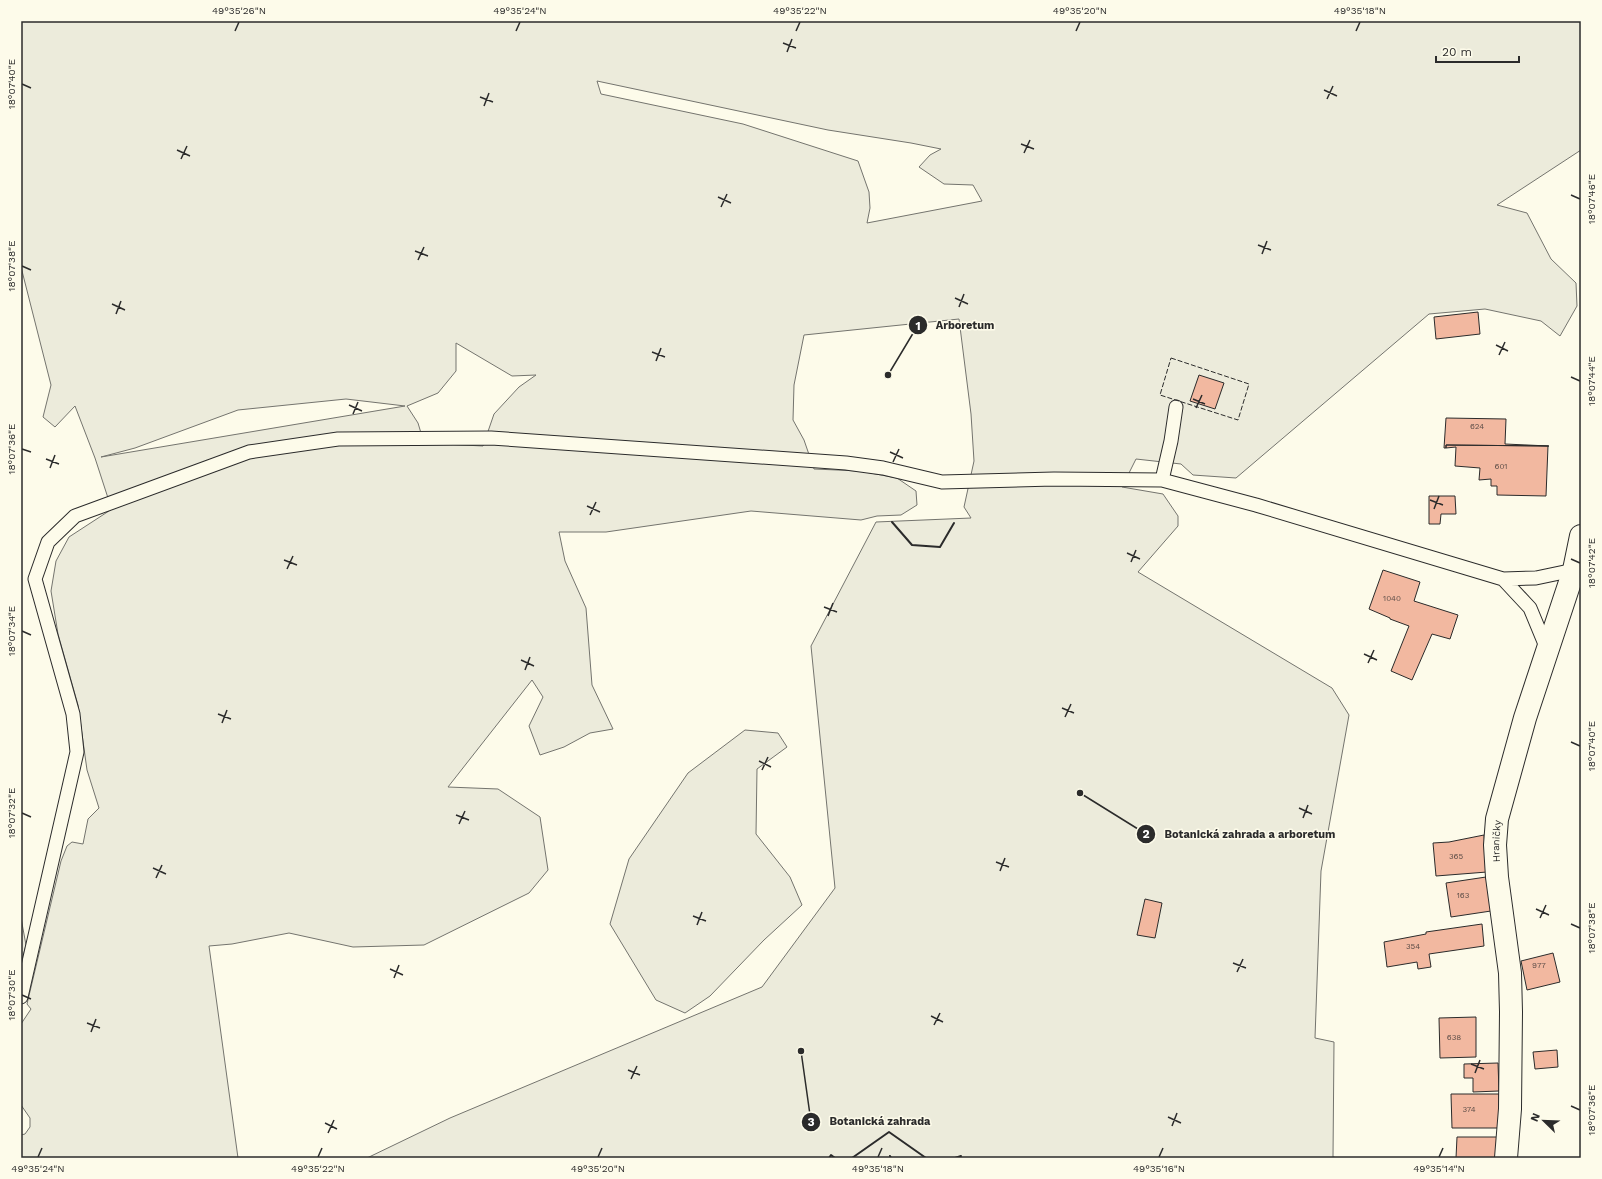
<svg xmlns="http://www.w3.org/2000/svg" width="1602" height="1179" viewBox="0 0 1602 1179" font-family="'Work Sans',sans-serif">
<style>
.green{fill:#ecebdb;stroke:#74746e;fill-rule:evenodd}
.building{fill:#f2b8a0;stroke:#2b2b2b}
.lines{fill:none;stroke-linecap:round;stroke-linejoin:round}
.service-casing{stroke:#2b2b2b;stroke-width:15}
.minor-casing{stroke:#2b2b2b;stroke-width:24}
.service{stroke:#fdfbea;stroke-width:13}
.minor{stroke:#fdfbea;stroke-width:22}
.fence{stroke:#2b2b2b;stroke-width:1;stroke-dasharray:5 2;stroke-linecap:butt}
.wall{stroke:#2b2b2b;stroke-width:2}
.ticks{fill:none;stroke:#2b2b2b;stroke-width:1.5}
.labels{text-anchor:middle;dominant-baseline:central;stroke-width:3;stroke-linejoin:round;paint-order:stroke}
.number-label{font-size:8px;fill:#5d4e48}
.street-label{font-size:10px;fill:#2b2b2b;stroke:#fdfbea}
.leader{fill:none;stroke:#2b2b2b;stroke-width:1.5}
.callout-dot{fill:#2b2b2b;stroke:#fdfbea;stroke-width:1.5}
.mark-label{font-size:12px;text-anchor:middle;font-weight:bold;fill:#fff}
.callout-label{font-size:11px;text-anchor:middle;font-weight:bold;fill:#2b2b2b;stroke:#fdfbea;stroke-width:3;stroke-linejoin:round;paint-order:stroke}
.neatline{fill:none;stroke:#2b2b2b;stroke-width:1.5}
.ticks-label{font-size:10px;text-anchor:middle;fill:#2b2b2b}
</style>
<rect width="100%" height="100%" fill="#fdfbea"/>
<path class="green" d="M21 21H1581V150L1497 205 1527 213 1551 259 1576 283 1577 306 1560 336 1541 321 1485 309 1429 314 1236 478 1193 475 1181 464 1136 459 1122 487 1163 494 1178 516V526L1138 572 1332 688 1349 715 1321 871 1315 1038 1334 1042 1333 1157 1338 1158H367L450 1118 762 987 835 888 811 646 876 522 971 518 964 507 974 461 971 414 959 319 804 335 794 385 793 420 804 440 814 469 860 471 897 478 916 491 917 505 901 515 877 516 861 520 751 511 606 532H559L565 561 586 608 592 685 613 729 590 733 564 747 540 755 529 726 543 697 532 680 448 787 498 789 540 817 548 870 529 893 424 945 353 947 289 933 232 944 209 946 238 1158H21V1135L25 1134 30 1127V1118L21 1105V1024L31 1009 27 1004 61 861 67 846 72 842 83 844 88 819 99 808 87 770 78 705 58 634 51 591 56 561 69 537 112 509 249 456 339 443H424L483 446 494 414 519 387 536 375 512 376 456 343V371L438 393 407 406 418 423 421 433 248 448 108 498 95 458 75 406 55 427 43 417 51 385 21 267ZM597 81 828 130 911 143 941 149 930 155 919 167 944 184 973 185 982 201 867 223 870 208 869 192 858 161 743 124 601 94ZM346 399 405 406 101 457 135 448 238 410Z
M745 730 778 733 787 747 757 769 756 834 790 877 802 905 764 940 710 996 685 1013 656 1000 610 924 629 859 688 773Z
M21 918 26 945 21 964Z"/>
<path class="building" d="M1478 312 1480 334 1436 339 1434 317Z
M1199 375 1224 383 1215 409 1190 401Z
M1446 418 1506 419 1505 444 1549 446 1446 445V448H1444Z
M1446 445 1548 446 1546 496 1497 495V486H1491V479L1479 480 1480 468 1455 466 1456 447 1446 448Z
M1429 496H1455L1456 514H1441L1440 524H1429Z
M1383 570 1420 582 1414 601 1458 615 1450 639 1432 634 1412 680 1391 671 1409 626 1390 619V618L1369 609Z
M1484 835 1487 872 1436 876 1433 843 1449 842Z
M1486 877 1491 911 1451 917 1446 883Z
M1145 899 1162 903 1155 938 1137 935Z
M1482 924 1484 946 1429 954 1431 967 1418 969 1417 962 1387 967 1384 942 1426 934V932Z
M1553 953 1560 982 1527 990 1521 961Z
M1476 1017V1057L1440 1058 1439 1018Z
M1557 1050 1558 1067 1535 1069 1533 1052Z
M1498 1063 1499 1091 1473 1092V1078H1464V1064Z
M1451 1094H1499V1128H1452Z
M1457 1137H1500L1499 1158H1456Z"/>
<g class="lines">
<defs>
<path id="service" d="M1162 480 1171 441 1176 407
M1503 579 1530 608 1547 649
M21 997 77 752 73 714 35 579 48 542 75 516 249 452 338 439 491 438 846 463 883 468 942 482 1054 479 1162 480 1256 505 1503 579 1536 578 1574 570"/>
<g id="minor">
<path id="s1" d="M1506 1158 1510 1109 1511 1012 1510 973 1497 877 1495 845 1497 819 1525 718 1574 570 1581 536"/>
</g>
</defs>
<use href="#service" class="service-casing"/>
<use href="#minor" class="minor-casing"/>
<use href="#service" class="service"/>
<use href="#minor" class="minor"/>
<path class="fence" d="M1171 358 1249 384 1238 420 1160 395Z"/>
<path class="wall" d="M892 522 912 545 940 547 954 523
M890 1156 891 1158
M829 1158 831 1155 835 1158
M852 1158 889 1132 926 1158
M955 1158 961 1156"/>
</g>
<path class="ticks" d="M235 31 239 22M516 31 520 22M796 31 800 22M1076 31 1080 22M1356 31 1360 22M783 43 796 48M787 52 792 39M22 84 31 88M1324 90 1337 96M480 97 493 102M1327 99 1333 86M484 106 489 93M1021 144 1034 149M177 150 190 156M1024 153 1030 140M181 159 187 146M1571 195 1580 199M718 197 731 203M721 207 727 194M1258 245 1271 250M415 251 428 256M1262 254 1267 241M418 260 424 247M22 266 31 270M955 298 968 304M112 304 125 310M959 307 964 294M116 314 121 301M1496 345 1508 351M652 352 665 357M1499 355 1505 342M656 361 661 348M1571 377 1580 381M1193 399 1205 404M349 405 362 411M1196 408 1202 395M353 414 358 402M22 449 31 452M890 452 903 458M46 459 59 464M893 462 899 449M50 468 55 455M1430 500 1443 505M587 506 600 512M1434 509 1439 496M590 515 596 502M1127 553 1140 559M1571 559 1580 563M284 560 297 565M1131 562 1136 550M287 569 293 556M824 607 837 612M828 616 833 603M22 631 31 635M1364 654 1377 660M521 660 534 666M1368 663 1374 650M525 670 530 657M1062 708 1074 713M218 714 231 719M1065 717 1071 704M222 723 227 710M1571 742 1580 746M759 761 771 767M762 770 768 757M1299 808 1312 814M22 813 31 817M456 815 469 820M1303 818 1308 805M459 824 465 811M996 862 1009 867M153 868 166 874M1000 871 1005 858M156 878 162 865M1536 909 1549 915M693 916 706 921M1540 918 1546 905M1571 924 1580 928M697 925 702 912M1233 963 1246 968M390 969 403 975M1237 972 1243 959M394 978 399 965M22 995 31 999M931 1016 943 1022M87 1023 100 1028M934 1025 940 1013M91 1032 96 1019M1471 1064 1484 1069M628 1070 640 1075M1475 1073 1480 1060M631 1079 637 1066M1571 1106 1580 1110M1168 1117 1181 1123M325 1123 337 1129M1172 1126 1177 1113M328 1133 334 1120M38 1157 42 1148M318 1157 322 1148M598 1157 602 1148M878 1157 882 1148M1159 1157 1163 1148M1439 1157 1443 1148"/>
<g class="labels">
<g class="number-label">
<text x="1477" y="426">624</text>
<text x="1501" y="466">601</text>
<text x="1392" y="598">1040</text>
<text x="1456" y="856">365</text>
<text x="1463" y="895">163</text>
<text x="1413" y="946">354</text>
<text x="1539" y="965">977</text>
<text x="1454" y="1037">638</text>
<text x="1469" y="1109">374</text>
</g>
<g class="street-label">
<text stroke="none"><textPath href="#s1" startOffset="318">Hraničky</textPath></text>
</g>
</g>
<path class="leader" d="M888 375L918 325M1080 793L1146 834M801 1051L811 1122"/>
<g class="callout-dot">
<circle cx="888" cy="375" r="4"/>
<circle cx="1080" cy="793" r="4"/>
<circle cx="801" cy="1051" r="4"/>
<circle cx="918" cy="325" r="10"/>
<circle cx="1146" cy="834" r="10"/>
<circle cx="811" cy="1122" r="10"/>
</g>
<g class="mark-label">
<text x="918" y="330">1</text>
<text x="1146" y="838">2</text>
<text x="811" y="1126">3</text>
</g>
<g class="callout-label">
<text x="965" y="329">Arboretum</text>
<text x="1250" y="838">Botanická zahrada a arboretum</text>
<text x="880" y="1125">Botanická zahrada</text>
</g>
<rect width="1602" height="1179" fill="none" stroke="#fdfbea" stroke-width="44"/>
<g transform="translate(1544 1121) rotate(293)" stroke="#fdfbea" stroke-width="3" paint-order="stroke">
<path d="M0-3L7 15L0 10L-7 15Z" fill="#2b2b2b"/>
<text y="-6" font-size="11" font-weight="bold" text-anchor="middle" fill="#2b2b2b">N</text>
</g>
<path d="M1436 56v6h83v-6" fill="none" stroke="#2b2b2b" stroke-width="2"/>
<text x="1442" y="56" font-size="12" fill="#2b2b2b" stroke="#fdfbea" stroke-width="3" paint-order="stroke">20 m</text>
<rect x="22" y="22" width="1558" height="1135" class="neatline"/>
<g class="ticks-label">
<text x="239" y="14">49°35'26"N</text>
<text x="520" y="14">49°35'24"N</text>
<text x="800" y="14">49°35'22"N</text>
<text x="1080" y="14">49°35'20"N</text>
<text x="1360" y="14">49°35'18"N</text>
<text transform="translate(11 84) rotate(-90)" y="4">18°07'40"E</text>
<text transform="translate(1591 199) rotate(-90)" y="4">18°07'46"E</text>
<text transform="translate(11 266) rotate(-90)" y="4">18°07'38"E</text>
<text transform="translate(1591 381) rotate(-90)" y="4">18°07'44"E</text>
<text transform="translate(11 449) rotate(-90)" y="4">18°07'36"E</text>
<text transform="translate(1591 563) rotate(-90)" y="4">18°07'42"E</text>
<text transform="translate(11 631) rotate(-90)" y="4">18°07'34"E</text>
<text transform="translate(1591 746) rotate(-90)" y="4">18°07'40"E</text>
<text transform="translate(11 813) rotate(-90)" y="4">18°07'32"E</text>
<text transform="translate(1591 928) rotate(-90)" y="4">18°07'38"E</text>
<text transform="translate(11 995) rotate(-90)" y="4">18°07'30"E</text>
<text transform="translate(1591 1110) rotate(-90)" y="4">18°07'36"E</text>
<text x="38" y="1172">49°35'24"N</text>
<text x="318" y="1172">49°35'22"N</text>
<text x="598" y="1172">49°35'20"N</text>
<text x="878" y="1172">49°35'18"N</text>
<text x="1159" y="1172">49°35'16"N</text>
<text x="1439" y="1172">49°35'14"N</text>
</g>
</svg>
